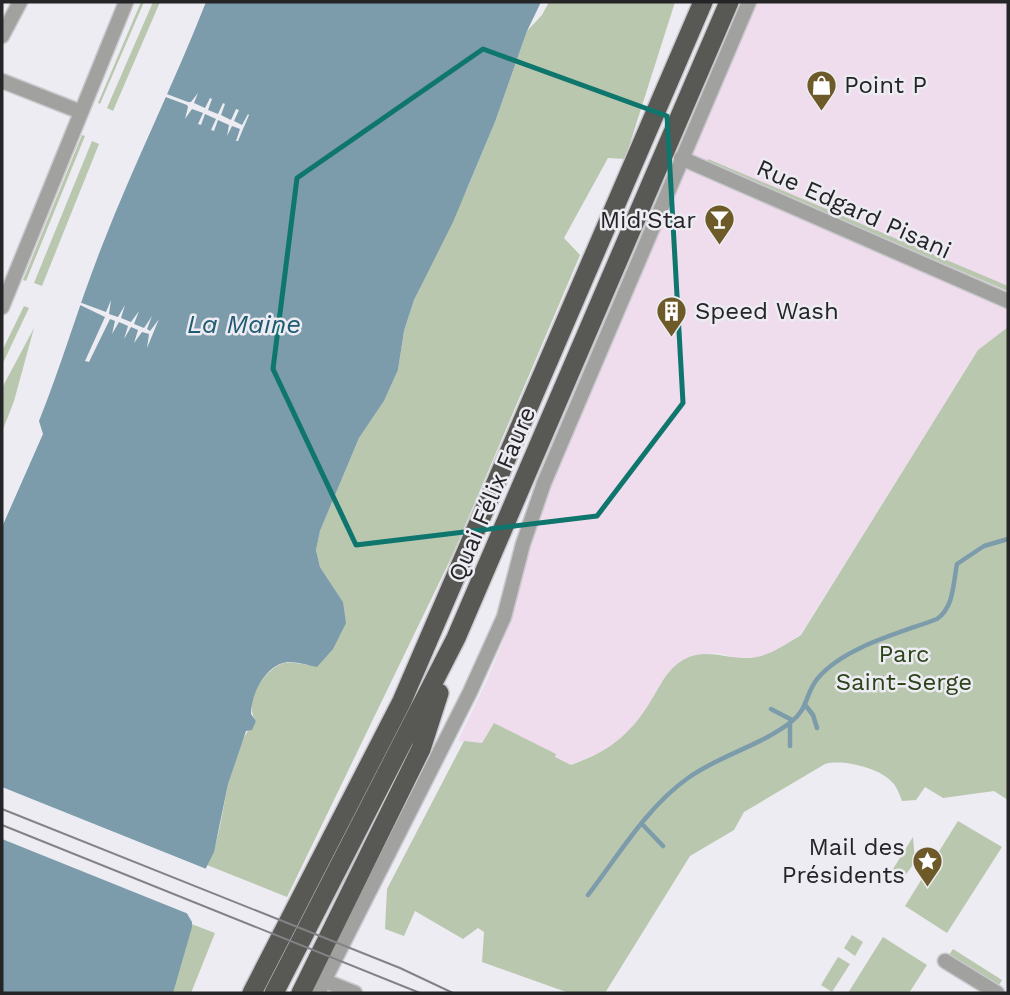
<svg xmlns="http://www.w3.org/2000/svg" width="1010" height="995" viewBox="0 0 1010 995" font-family="'Work Sans',sans-serif">
<style>
.industrial{fill:#efdced}
.green{fill:#b8c7ae}
.water{fill:#7c9bab}
.pier{fill:#ececf2}
.lines{fill:none;stroke-linecap:round;stroke-linejoin:round}
.stream{stroke:#7c9bab;stroke-width:4.5}
.minor-casing{stroke:#c8c8cd;stroke-width:17}
.trunk-casing{stroke:#c8c8cd;stroke-width:22}
.minor{stroke:#a1a19f;stroke-width:14}
.trunk{stroke:#585854;stroke-width:19}
.tram{stroke:#838387;stroke-width:2}
.marked{fill:none;stroke:#0f766e;stroke-width:5;stroke-linejoin:round}
.labels{text-anchor:middle;dominant-baseline:central;stroke-width:5;stroke-linejoin:round;paint-order:stroke}
.poi-label{font-size:24px;fill:#252527;stroke:#ececf2;text-anchor:start}
.street-label{font-size:24px;fill:#252527;stroke:#ececf2}
.park-label{font-size:24px;fill:#2d4319;stroke:#ececf2}
.water-label{font-size:26px;font-style:italic;fill:#1f5a73;stroke:#ececf2}
</style>
<rect width="100%" height="100%" fill="#ececf2"/>
<path class="industrial" d="M755 2H1008V327L978 350 801 634 775 651 757 657 737 658 718 653 695 655 661 682 650 704 625 736 611 747 571 765 554 757 556 754 494 723 482 743 458 741 489 676 507 631 525 565 550 489 625 315 682 165Z"/>
<path class="green" d="M141 2H144L100 104 98 103Z
M153 2H160L113 111 107 108Z
M549 2H675L625 159 608 158 564 238 580 255 453 554 287 897 207 865C230 821 220 759 256 721 242 703 265 668 284 663 293 661 303 665 312 665L343 602 320 567 316 550 320 531 359 438 384 401 398 370 404 331 414 300 467 189 495 122 527 31 542 15Z
M82 135 85 136 26 281 23 280Z
M92 141 99 144 42 286 34 283Z
M708 159 1008 286V291L706 163Z
M24 306 29 308 2 365V351Z
M1008 327V800L994 791 943 798 925 787 916 800 902 801C900 795 897 787 892 782 879 768 843 759 825 764L744 812 734 830 690 856 605 993H569L482 962 484 932 478 928 463 939 415 911 404 936 385 929 387 889 464 741 482 743 494 723 556 754 555 757 571 765C607 752 628 737 649 704 660 687 666 669 685 659 707 648 725 659 748 658 769 657 784 645 801 635L978 350Z
M34 328 14 401 2 432V388Z
M958 821 1002 847 947 933 905 906Z
M913 837 915 862 904 877 893 869Z
M155 910 215 933 191 993H131Z
M852 935 863 942 855 956 844 948Z
M883 937 927 965 909 993H848Z
M953 949 1002 980 999 985 949 955Z
M838 957 850 964 832 992 821 985Z"/>
<path class="water" d="M206 2H541L527 31 495 122 453 222 414 300 404 331 398 370 384 401 359 438 320 531 316 550 320 567 343 602 346 623 333 649 317 667C308 665 297 662 288 662 266 664 251 694 251 714L256 721 252 730 246 731 228 784 214 852 185 910 192 922V927L173 993H2V527L43 434 39 421C62 364 79 304 102 246 134 163 174 84 206 2Z"/>
<path class="pier" d="M164 93 188 102H191L198 93 194 103 205 108 210 98 212 99 208 110 218 114 223 103 225 104 221 115 231 120 236 109 239 110 234 121 242 125 248 114 249 115 238 141H236L240 129 232 126 227 136 229 125 218 120 214 131 211 130 216 119 205 114 201 125 198 124 203 113 192 109 185 119 188 107 187 105 163 96Z
M111 300 109 314 118 317 125 305 121 318 131 322 139 311 134 324 144 328 152 316 147 329 150 331 159 319 147 348 149 334 142 332 134 343 138 330 131 327 124 339 128 326 119 322 112 334 115 321 110 319 89 362 85 361 105 317 78 304 79 302 106 312Z
M2 787 209 870 189 910 191 915 2 839Z"/>
<g class="lines">
<path class="stream" d="M806 706 813 715 817 728
M771 709 792 720
M790 746V723
M642 824 663 846
M588 895C618 856 647 807 688 778 720 755 760 746 791 722 809 708 805 693 818 678 844 647 900 633 937 619 954 607 953 584 957 564L984 546 1008 539"/>
<defs>
<path id="minor" d="M2 36 20 2
M2 81 81 112
M681 158 1008 301
M2 307 126 2
M945 961 997 993
M325 981 355 993
M318 993 470 692 504 617 523 544 544 483 749 2"/>
<path id="trunk" d="M252 993 402 701 703 2
M274 993 456 638 729 2
M301 993 421 749 439 693"/>
</defs>
<use href="#minor" class="minor-casing"/>
<use href="#trunk" class="trunk-casing"/>
<use href="#minor" class="minor"/>
<use href="#trunk" class="trunk"/>
<path class="tram" d="M2 809 400 968 453 993
M2 825 420 993"/>
</g>
<path class="marked" d="M483 49 667 116 683 403 597 516 356 545 273 369 297 178Z"/>
<defs>
<symbol id="shop-pin" viewBox="-11 -11 22 30"><path d="M0 17L-7.5 6A9.5 9.5 0 1 1 7.5 6Z" fill="#6e5928" stroke="#ececf2"/><path d="M-5-2.5h2.3a2.7 3.5 0 0 1 5.4 0H5L5.5 6h-11ZM-1.5-2.5h3a1.5 2.3 0 0 0-3 0Z" fill="#fff"/></symbol>
<symbol id="bar-pin" viewBox="-11 -11 22 30"><path d="M0 17L-7.5 6A9.5 9.5 0 1 1 7.5 6Z" fill="#6e5928" stroke="#ececf2"/><path d="M-6-5H6L.8 .8V4.5H3.5V6h-7V4.5H-.8V.8Z" fill="#fff"/></symbol>
<symbol id="building-pin" viewBox="-11 -11 22 30"><path d="M0 17L-7.5 6A9.5 9.5 0 1 1 7.5 6Z" fill="#6e5928" stroke="#ececf2"/><path d="M-4-6H4V6H1V3H-1V6H-4ZM-2.5-4.3h1.7v1.8h-1.7ZM.8-4.3h1.7v1.8H.8ZM-2.5-1h1.7V.8h-1.7ZM.8-1h1.7V.8H.8Z" fill="#fff"/></symbol>
<symbol id="sight-pin" viewBox="-11 -11 22 30"><path d="M0 17L-7.5 6A9.5 9.5 0 1 1 7.5 6Z" fill="#6e5928" stroke="#ececf2"/><path d="M0-6L1.8-2.2L6-1.7L2.9 1.2L3.7 5.4L0 3.3L-3.7 5.4L-2.9 1.2L-6-1.7L-1.8-2.2Z" fill="#fff"/></symbol>
</defs>
<g fill-rule="evenodd">
<use href="#shop-pin" x="804" y="68" width="35" height="47"/>
<use href="#bar-pin" x="702" y="202" width="35" height="47"/>
<use href="#building-pin" x="654" y="294" width="35" height="47"/>
<use href="#sight-pin" x="910" y="844" width="35" height="47"/>
</g>
<g class="labels">
<g class="poi-label">
<text x="844" y="85">Point P</text>
<text x="696" y="220" text-anchor="end">Mid'Star</text>
<text x="695" y="311">Speed Wash</text>
<text x="905" y="847" text-anchor="end">Mail des<tspan x="905" dy="28">Présidents</tspan></text>
</g>
<g class="street-label">
<text transform="translate(854 209) rotate(24)">Rue Edgard Pisani</text>
<text transform="translate(492 494) rotate(-67)">Quai Félix Faure</text>
</g>
<g class="park-label">
<text x="904" y="654">Parc<tspan x="904" dy="28">Saint-Serge</tspan></text>
</g>
<g class="water-label">
<text x="244" y="324">La Maine</text>
</g>
</g>
<rect width="1010" height="995" fill="none" stroke="#252527" stroke-width="7"/>
</svg>
